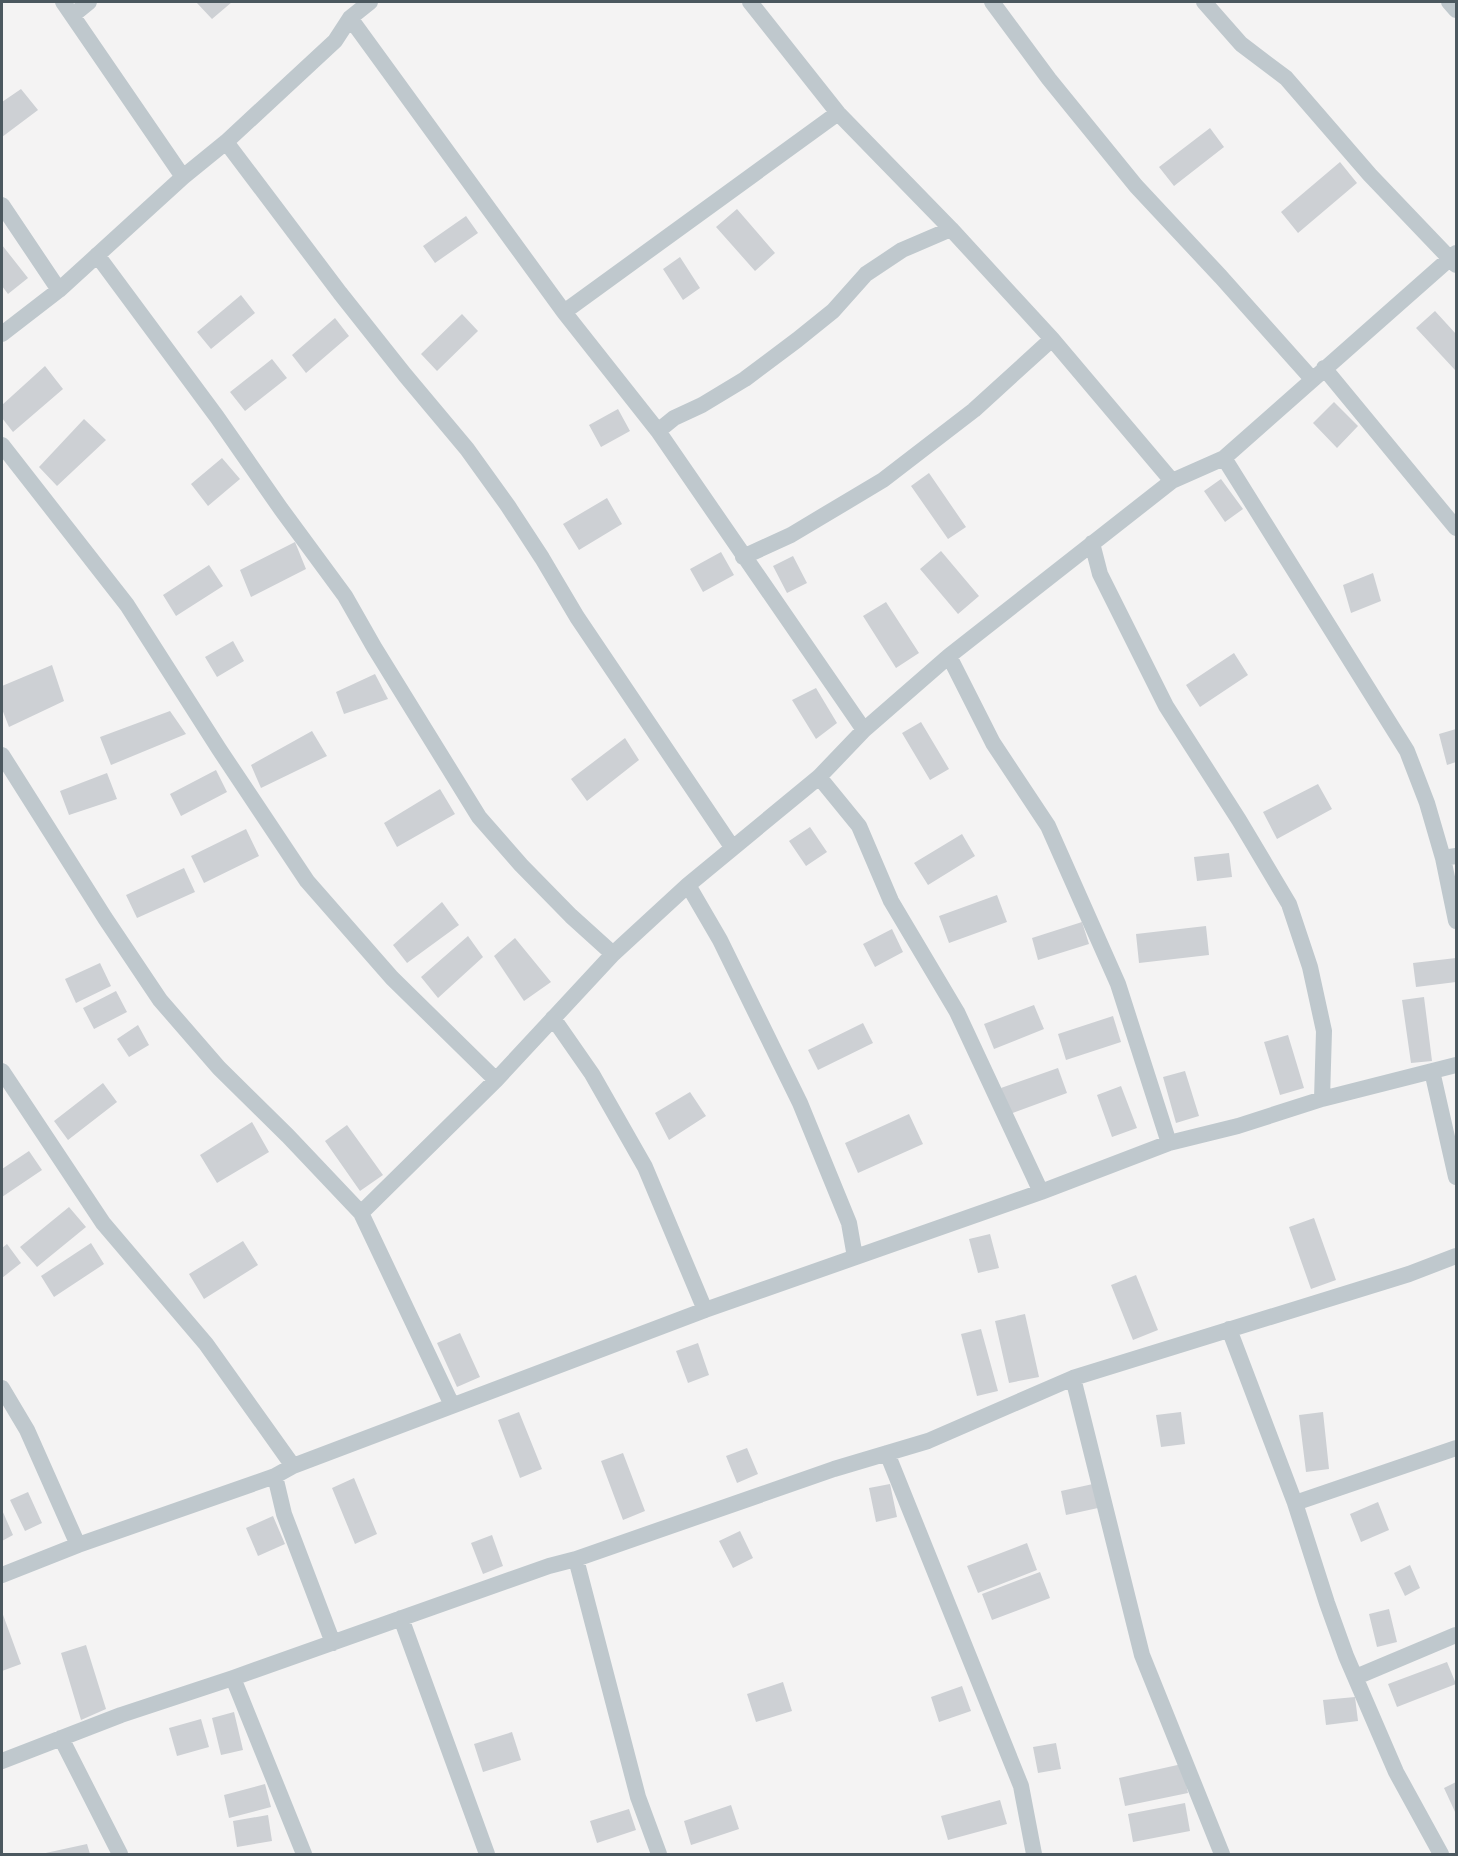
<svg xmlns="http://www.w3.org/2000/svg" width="1458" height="1856" viewBox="0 0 1458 1856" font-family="Overpass,sans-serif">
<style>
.building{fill:#cdd0d4}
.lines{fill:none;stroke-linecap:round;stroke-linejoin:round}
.minor{stroke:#bfc8cd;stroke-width:16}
</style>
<rect width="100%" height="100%" fill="#f4f3f3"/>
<path class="building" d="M196 2H232L212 19Z
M21 89 38 110 2 137V102Z
M1210 128 1224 147 1174 186 1159 167Z
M1340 162 1357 183 1298 233 1281 212Z
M737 209 775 253 755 271 716 227Z
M466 216 478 233 435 263 423 246Z
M2 245 28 278 8 294 2 286Z
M680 257 700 288 683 300 663 269Z
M241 295 255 313 211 349 197 332Z
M1435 311 1456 334V369L1455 370 1416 328Z
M462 314 478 331 437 371 421 354Z
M335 318 349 336 306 373 292 355Z
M272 359 287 378 245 411 230 392Z
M45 366 63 389 13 432 2 418V405Z
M1334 402 1358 426 1337 448 1313 423Z
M618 409 630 431 601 447 589 425Z
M84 419 106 440 57 486 39 467Z
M222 458 240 479 208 506 191 484Z
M929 473 966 527 948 539 911 486Z
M1221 479 1243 509 1225 522 1204 491Z
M607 498 622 524 579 550 563 524Z
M295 542 306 569 251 597 240 570Z
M941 551 979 596 958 614 920 569Z
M721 552 734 575 703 592 690 569Z
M793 556 807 583 787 593 773 566Z
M209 565 223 586 176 616 163 595Z
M1373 573 1381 601 1351 613 1343 585Z
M886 602 919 653 896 668 863 616Z
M233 641 244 661 217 677 205 657Z
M1234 653 1248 675 1200 707 1186 685Z
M52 665 64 701 9 727 2 709V686Z
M375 674 388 699 344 714 336 692Z
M816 688 837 723 816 739 792 700Z
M170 711 186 734 111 765 100 737Z
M921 722 949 769 930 780 902 733Z
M1456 729V762L1447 765 1439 734Z
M312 731 327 756 261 788 251 765Z
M625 738 639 760 587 801 571 779Z
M216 770 227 792 181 816 170 794Z
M107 773 117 799 69 815 60 791Z
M1318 784 1332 809 1277 839 1263 812Z
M440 789 455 814 397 847 384 823Z
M810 827 827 852 806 866 789 841Z
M246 829 259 856 204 883 191 856Z
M962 834 975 856 928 885 914 863Z
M1229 853 1232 877 1197 881 1194 857Z
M184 868 195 892 137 918 126 895Z
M997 895 1007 922 949 943 939 916Z
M442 902 459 925 407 963 393 945Z
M1082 922 1089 944 1038 960 1032 938Z
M1206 926 1209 955 1139 963 1136 934Z
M892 929 903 952 875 967 863 944Z
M468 936 483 957 438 998 421 977Z
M515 938 551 982 524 1001 494 956Z
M1456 958V982L1416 987 1413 963Z
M100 963 111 986 76 1003 65 979Z
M116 991 127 1012 94 1029 83 1008Z
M1424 997 1432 1061 1411 1063 1402 1000Z
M1034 1005 1044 1029 994 1049 984 1024Z
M1113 1016 1121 1042 1066 1060 1058 1034Z
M863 1023 873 1043 818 1070 808 1050Z
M138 1025 149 1045 129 1057 117 1039Z
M1288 1035 1304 1088 1280 1095 1264 1042Z
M1058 1068 1067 1093 1010 1114 1001 1088Z
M1185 1071 1199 1116 1176 1123 1163 1077Z
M103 1083 117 1102 68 1140 54 1121Z
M1121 1086 1137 1128 1112 1137 1097 1095Z
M690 1092 706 1116 669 1140 655 1113Z
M909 1114 923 1144 858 1173 845 1143Z
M252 1122 269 1152 217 1183 200 1155Z
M347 1125 383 1175 360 1191 325 1141Z
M29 1151 42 1170 2 1197V1169Z
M69 1207 86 1227 37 1267 20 1247Z
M1314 1218 1336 1280 1311 1289 1289 1227Z
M990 1234 999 1268 978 1273 969 1239Z
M243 1241 258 1265 204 1299 189 1274Z
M91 1243 104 1264 54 1297 41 1276Z
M7 1244 21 1263 2 1278V1248Z
M1136 1275 1158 1330 1133 1340 1111 1285Z
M1025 1314 1039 1377 1009 1383 995 1321Z
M981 1329 998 1391 977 1396 961 1334Z
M460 1333 480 1377 457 1387 437 1343Z
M698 1343 709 1375 688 1383 676 1351Z
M519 1412 542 1469 520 1478 498 1420Z
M1181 1412 1185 1444 1161 1447 1156 1415Z
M1323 1412 1329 1469 1306 1472 1299 1415Z
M747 1448 758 1474 737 1483 726 1456Z
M623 1453 645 1511 623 1520 601 1461Z
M354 1478 377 1534 355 1544 332 1488Z
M890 1484 897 1517 876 1522 869 1488Z
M1093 1484 1098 1508 1066 1515 1061 1491Z
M28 1492 42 1523 25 1531 10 1500Z
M1378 1502 1389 1530 1361 1542 1350 1514Z
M2 1510 13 1535 2 1541Z
M273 1516 285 1544 258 1556 246 1528Z
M740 1531 753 1558 733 1568 719 1541Z
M492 1535 503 1566 483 1574 471 1543Z
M1027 1543 1037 1570 978 1593 967 1566Z
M1410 1565 1420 1588 1405 1596 1394 1573Z
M1040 1572 1050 1598 992 1620 982 1594Z
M1389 1609 1397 1642 1377 1647 1369 1614Z
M2 1612 21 1664 2 1671Z
M86 1645 106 1709 81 1720 61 1653Z
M1447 1662 1456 1684 1397 1707 1388 1684Z
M783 1682 792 1711 756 1722 747 1694Z
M962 1686 971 1711 939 1722 931 1697Z
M1355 1697 1358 1721 1326 1725 1323 1700Z
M234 1712 243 1750 221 1755 212 1718Z
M201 1719 209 1747 177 1756 169 1728Z
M512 1732 521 1760 483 1772 474 1744Z
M1056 1743 1061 1769 1038 1773 1033 1747Z
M1182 1764 1188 1793 1125 1806 1119 1778Z
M1456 1782V1814L1444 1788Z
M265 1784 271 1807 229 1818 224 1795Z
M1000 1800 1007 1824 948 1840 941 1816Z
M1185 1803 1190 1831 1133 1842 1128 1814Z
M731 1805 739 1829 691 1845 684 1821Z
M629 1809 636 1830 597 1843 590 1821Z
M268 1815 272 1841 237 1847 233 1821Z
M87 1844 90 1854H41Z"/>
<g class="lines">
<path class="minor" d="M63 2 183 177
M750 2 838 113 951 229 1052 339 1172 481
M992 2 1049 79 1136 186 1221 277 1312 379
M1204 2 1241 44 1286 78 1370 175 1456 265
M1449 2 1456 10
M73 15 89 2
M350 18 564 312 658 431 864 730
M226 142 340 293 405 375 467 449 508 506 542 558 577 617 732 847
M2 205 59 290
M97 255 217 417 281 509 345 596 374 647 479 817 521 865 571 916 613 954
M564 312 838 113
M2 334 59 290 183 177 226 142 335 41 350 18 370 2
M1324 368 1456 528
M658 431 674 418 702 405 745 379 797 340 833 311 866 274 902 250 951 229
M2 445 127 605 219 749 307 881 392 978 496 1080
M1224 458 1407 751 1427 803 1443 858
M1092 543 1100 574 1166 706 1239 820 1289 904 1310 967 1324 1031 1322 1099
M743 557 791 535 883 480 974 410 1052 339
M949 656 993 743 1048 826 1118 984 1169 1143
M2 755 105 918 160 1000 219 1068 288 1136 361 1213 452 1405
M819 777 859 826 891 901 957 1012 1041 1192
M1456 856 1443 858 1456 921
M688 885 720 940 800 1103 849 1223 855 1257
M553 1018 592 1074 645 1167 705 1310
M2 1071 103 1223 206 1344 293 1466
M1432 1071 1456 1177
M361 1213 496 1080 613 954 688 885 819 777 864 730 949 656 1172 481 1224 458 1456 253
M1229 1329 1295 1503 1327 1603 1346 1656 1396 1772 1441 1854
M1073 1378 1142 1655 1222 1854
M2 1388 27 1430 78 1545
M887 1453 1021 1786 1034 1854
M275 1476 284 1514 333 1643
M1295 1503 1456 1448
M576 1559 638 1797 659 1854
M2 1575 78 1545 275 1476 293 1466 705 1310 1041 1192 1169 1143 1238 1126 1322 1099 1456 1065
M401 1618 487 1854
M1356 1677 1456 1635
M233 1678 304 1854
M61 1738 120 1854
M2 1761 121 1715 233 1678 549 1566 576 1559 834 1469 928 1441 1073 1378 1409 1274 1456 1256"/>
</g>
<rect width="1458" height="1856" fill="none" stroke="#4b585f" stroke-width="6"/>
</svg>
